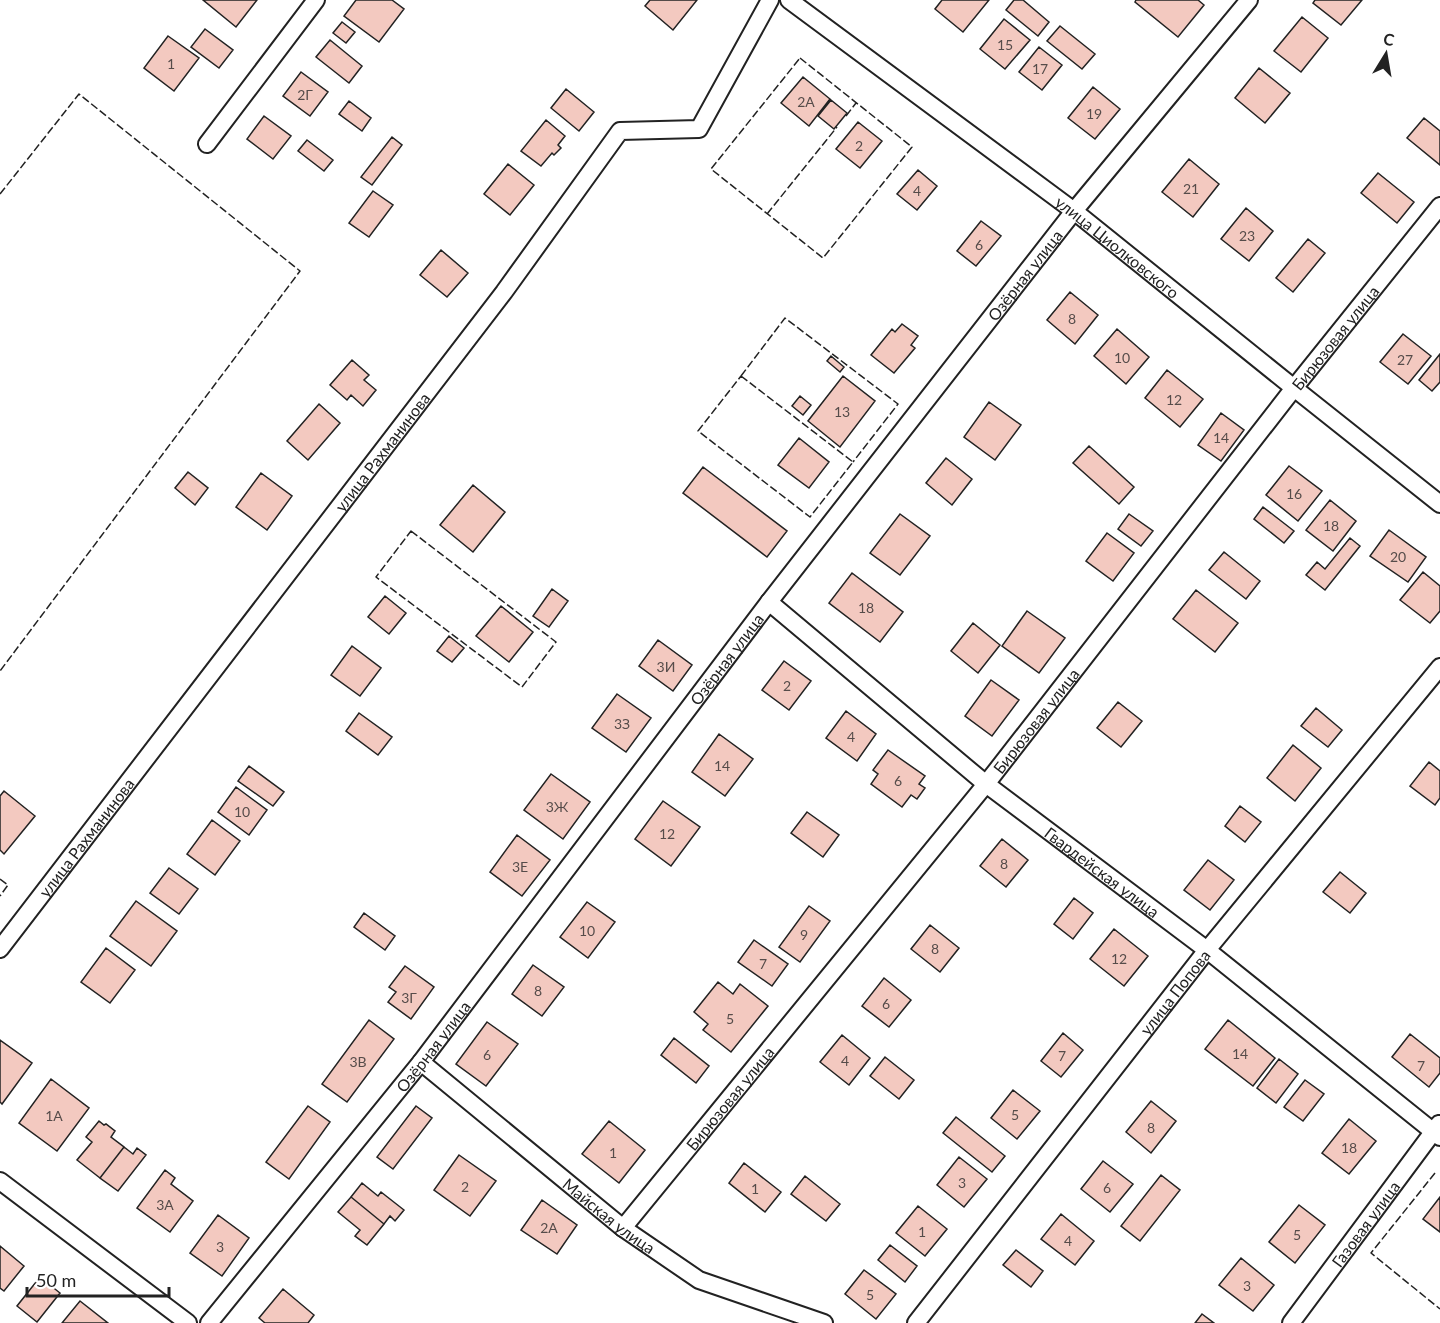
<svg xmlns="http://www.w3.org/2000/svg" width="1440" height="1323" viewBox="0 0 1440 1323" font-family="Lato,sans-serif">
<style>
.building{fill:#f3c9c0;stroke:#222;stroke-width:1.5}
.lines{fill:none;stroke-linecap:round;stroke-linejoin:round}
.minor-casing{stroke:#222;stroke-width:20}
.minor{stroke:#fff;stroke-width:16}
.fence{stroke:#222;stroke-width:1.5;stroke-dasharray:8 3;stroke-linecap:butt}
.labels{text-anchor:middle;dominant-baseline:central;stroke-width:4.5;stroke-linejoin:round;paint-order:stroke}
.number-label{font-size:14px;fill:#564c4a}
.street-label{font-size:16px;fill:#222;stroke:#fff}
</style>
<rect width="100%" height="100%" fill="#fff"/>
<path class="building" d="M203 0H257L236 27Z
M356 0H392L404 9 379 42 344 16Z
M650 0H697L673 30 645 6Z
M942 0H989L963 32 935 9Z
M1014 0H1023L1049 22 1038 36 1006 10Z
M1136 0H1198L1204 5 1178 37 1135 2Z
M1315 0H1362L1341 25 1313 3Z
M1302 17 1328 38 1301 72 1274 51Z
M1004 19 1030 40 1005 69 980 49Z
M342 22 355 32 346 43 333 33Z
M1060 26 1095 54 1082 69 1047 41Z
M205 29 233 50 219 68 191 47Z
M168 36 199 58 174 91 144 68Z
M330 40 362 66 349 83 316 57Z
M1039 47 1062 65 1042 90 1019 72Z
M1259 68 1290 93 1265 123 1235 98Z
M301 72 328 92 310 116 283 96Z
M803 77 830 99 809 126 781 103Z
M1093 87 1120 109 1095 139 1068 118Z
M566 89 594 112 579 131 551 108Z
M831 100 847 113 834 129 818 116Z
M349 101 371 118 362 131 339 114Z
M264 116 291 136 273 159 247 139Z
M1424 118 1440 131V165L1407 138Z
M546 120 565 136 558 145 561 148 554 155 552 153 541 166 521 151Z
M858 122 882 141 860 168 836 149Z
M392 137 402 145 372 185 361 177Z
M307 140 333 160 324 171 298 151Z
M1189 159 1219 184 1193 217 1162 192Z
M508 164 534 185 510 215 484 194Z
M918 170 937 186 917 210 897 194Z
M1378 173 1414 202 1397 223 1361 193Z
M373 191 393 205 369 237 349 223Z
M1246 208 1273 231 1249 261 1221 239Z
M981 221 1001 236 976 266 957 251Z
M1308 239 1325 253 1293 292 1276 278Z
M441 250 468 273 447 297 420 275Z
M1070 292 1098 315 1075 344 1047 320Z
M902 324 918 336 911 345 915 348 894 373 871 355 892 329 895 332Z
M1117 329 1149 357 1126 384 1094 356Z
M1403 334 1431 356 1408 384 1380 362Z
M1440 354V382L1432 391 1419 380Z
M831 356 844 367 840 372 827 361Z
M352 360 369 375 364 380 376 390 363 406 351 395 347 400 330 385Z
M1167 370 1203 399 1180 427 1145 398Z
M843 376 875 401 840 447 808 421Z
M800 396 811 405 803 415 792 406Z
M989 402 1021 425 995 460 964 437Z
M319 404 340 423 308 460 287 441Z
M1221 413 1244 430 1221 461 1198 445Z
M799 438 829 462 809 488 778 465Z
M1089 446 1134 487 1119 504 1073 463Z
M946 458 972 479 952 505 926 483Z
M1289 466 1322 491 1298 521 1266 495Z
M703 467 787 531 767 557 683 493Z
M188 472 208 488 195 505 175 488Z
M261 473 292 496 267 530 236 507Z
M473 485 505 512 473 552 440 525Z
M1330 500 1356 521 1333 551 1306 530Z
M1263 507 1294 531 1284 543 1254 519Z
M900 514 930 536 900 575 870 553Z
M1129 514 1153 531 1141 546 1118 529Z
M1389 530 1426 557 1408 582 1370 556Z
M1107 533 1134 553 1113 581 1086 561Z
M1350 538 1360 546 1325 590 1306 575 1317 562 1325 569Z
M1224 552 1260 581 1246 599 1209 570Z
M1423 572 1440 586V611L1430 623 1400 600Z
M852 573 903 612 880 642 829 603Z
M552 589 568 601 549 627 533 616Z
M1196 590 1238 623 1215 652 1173 619Z
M385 596 406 613 389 634 368 617Z
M501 606 533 632 509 662 476 636Z
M1027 611 1065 638 1039 673 1002 646Z
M973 623 1000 645 978 673 951 651Z
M449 636 464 648 452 662 437 651Z
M658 640 692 665 673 691 639 666Z
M352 646 381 668 360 696 331 675Z
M784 661 811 681 789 710 762 690Z
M991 680 1019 700 992 736 965 716Z
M617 694 651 718 626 752 592 728Z
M1118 702 1142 721 1121 747 1097 728Z
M1316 708 1342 730 1328 747 1301 726Z
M846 711 876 734 857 761 826 738Z
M359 713 392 737 378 755 346 731Z
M719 734 753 759 725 796 692 772Z
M1293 745 1321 768 1295 801 1267 778Z
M888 750 925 776 919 784 925 788 917 799 911 795 902 807 871 784 878 774 873 770Z
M1429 762 1440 771V798L1435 805 1410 786Z
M249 766 284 792 273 806 238 781Z
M551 774 590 802 563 839 524 810Z
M236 787 267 810 249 835 218 812Z
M4 791 35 816 4 854 0 850V796Z
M663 801 700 827 671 866 635 839Z
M1240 806 1261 822 1245 842 1225 826Z
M807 812 839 835 823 857 791 833Z
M212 820 240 841 215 875 187 854Z
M517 835 550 860 522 896 490 872Z
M1002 839 1028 860 1006 887 980 866Z
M1208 860 1234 880 1210 910 1184 890Z
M169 868 198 889 179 914 150 893Z
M1340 872 1366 893 1350 913 1323 892Z
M1074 898 1093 913 1073 939 1054 924Z
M136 901 177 931 151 966 110 936Z
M587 902 615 922 588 958 560 937Z
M809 906 830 921 800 962 779 947Z
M364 913 395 936 385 950 354 927Z
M930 925 959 948 940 972 911 949Z
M1114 929 1148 956 1124 986 1090 959Z
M754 940 788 964 772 986 738 962Z
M106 948 135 970 110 1003 81 982Z
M533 965 564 987 542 1016 512 994Z
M405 966 434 987 411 1019 388 1002 396 992 389 987Z
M884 978 911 1000 889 1027 862 1006Z
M718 982 733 994 740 984 768 1006 731 1052 703 1030 708 1024 694 1012Z
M369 1020 394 1039 347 1102 322 1084Z
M1228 1020 1275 1058 1253 1086 1205 1049Z
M487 1022 518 1044 486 1086 456 1064Z
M1063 1033 1083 1050 1061 1077 1041 1061Z
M1410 1034 1440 1058V1073L1429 1087 1392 1057Z
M842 1035 870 1058 849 1085 820 1062Z
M674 1038 709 1066 696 1083 661 1055Z
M0 1040 32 1063 2 1104 0 1102Z
M885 1057 914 1080 899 1099 870 1076Z
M1279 1059 1298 1074 1276 1103 1257 1088Z
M51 1079 89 1108 57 1151 19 1123Z
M1305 1080 1324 1094 1303 1121 1284 1107Z
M1013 1090 1040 1111 1017 1139 991 1118Z
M1151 1101 1176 1121 1151 1153 1126 1132Z
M308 1106 330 1122 289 1179 266 1162Z
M416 1106 432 1118 393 1169 377 1157Z
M956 1117 1005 1156 992 1172 943 1133Z
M1349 1119 1376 1141 1349 1174 1322 1153Z
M99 1121 104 1125 106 1124 115 1131 111 1137 124 1147 100 1178 77 1160 92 1142 86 1137Z
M609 1121 645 1150 619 1183 582 1154Z
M124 1147 133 1154 137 1148 146 1155 118 1191 100 1178Z
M459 1155 496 1181 470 1216 434 1190Z
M959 1157 987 1179 964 1207 937 1185Z
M1103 1161 1133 1184 1110 1212 1081 1189Z
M744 1163 781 1192 765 1212 729 1183Z
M165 1170 175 1178 171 1184 193 1201 170 1232 137 1208Z
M1161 1175 1180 1190 1140 1241 1121 1226Z
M805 1176 840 1204 826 1221 791 1194Z
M362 1183 378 1196 381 1192 404 1210 395 1221 390 1216 384 1224 351 1197Z
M351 1197 384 1224 367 1245 355 1236 360 1230 338 1212Z
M1440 1197V1232L1423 1219Z
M542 1200 577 1225 557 1254 521 1230Z
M1299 1205 1325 1225 1295 1263 1269 1242Z
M918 1206 947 1229 925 1256 896 1233Z
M1061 1214 1094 1241 1075 1265 1041 1239Z
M218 1215 249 1238 222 1276 190 1253Z
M890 1245 917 1266 905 1282 878 1260Z
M0 1246 24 1266 4 1291 0 1288Z
M1016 1250 1043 1271 1031 1287 1003 1265Z
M1241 1258 1274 1285 1253 1311 1219 1285Z
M864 1270 896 1294 876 1319 845 1294Z
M40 1277 60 1293 37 1322 17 1306Z
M283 1289 314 1315 308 1323H265L259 1318Z
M80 1301 108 1323H62Z
M1202 1314 1214 1323H1195Z"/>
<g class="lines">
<defs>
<g id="minor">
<path id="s1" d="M789 0 1074 211 1294 388 1440 504"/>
<path d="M207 144 316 0"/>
<path id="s2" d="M769 602 986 784 1207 950 1440 1137"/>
<path id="s3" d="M0 949 504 292 620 131 699 129 770 0"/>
<path id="s4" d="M421 1062 623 1228 699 1280 824 1323"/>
<path d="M0 1181 188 1323"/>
<path id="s5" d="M623 1228 986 784 1294 388 1440 206"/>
<path id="s6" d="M209 1323 421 1062 769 602 1074 211 1249 0"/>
<path id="s7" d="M916 1323 1207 950 1440 667"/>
<path id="s8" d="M1291 1323 1439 1124"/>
</g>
</defs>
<use href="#minor" class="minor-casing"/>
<use href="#minor" class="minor"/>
<path class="fence" d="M800 58 912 147 823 258 711 169Z
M846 116 856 103
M0 194 79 94 300 271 0 671
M767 214 837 127
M741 376 853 462 810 517 698 431Z
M741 376 785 318 898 404 853 462
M411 531 556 642 522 687 376 577Z
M0 879 8 885 0 896
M1435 1173 1371 1253 1440 1309"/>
</g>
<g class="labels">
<g class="number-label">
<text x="1005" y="44">15</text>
<text x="171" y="63">1</text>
<text x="1040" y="68">17</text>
<text x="305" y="94">2Г</text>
<text x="806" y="101">2А</text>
<text x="1094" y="113">19</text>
<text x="859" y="145">2</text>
<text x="1191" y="188">21</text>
<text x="917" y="190">4</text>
<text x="1247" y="235">23</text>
<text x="979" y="244">6</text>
<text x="1072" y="318">8</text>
<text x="1122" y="357">10</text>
<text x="1405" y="359">27</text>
<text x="1174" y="399">12</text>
<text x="842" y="411">13</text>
<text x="1221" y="437">14</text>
<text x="1294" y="493">16</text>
<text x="1331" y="525">18</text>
<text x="1398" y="556">20</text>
<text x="866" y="607">18</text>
<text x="666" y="666">3И</text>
<text x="787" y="685">2</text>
<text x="622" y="723">3З</text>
<text x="851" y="736">4</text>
<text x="722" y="765">14</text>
<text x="898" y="780">6</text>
<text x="557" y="806">3Ж</text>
<text x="242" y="811">10</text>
<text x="667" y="833">12</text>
<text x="1004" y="863">8</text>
<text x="520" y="866">3Е</text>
<text x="587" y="930">10</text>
<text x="804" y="934">9</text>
<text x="935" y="948">8</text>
<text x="1119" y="958">12</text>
<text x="763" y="963">7</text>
<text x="538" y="990">8</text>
<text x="409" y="997">3Г</text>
<text x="886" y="1003">6</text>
<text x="730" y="1018">5</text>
<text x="1240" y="1053">14</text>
<text x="487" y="1054">6</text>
<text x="1062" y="1055">7</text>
<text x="845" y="1060">4</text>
<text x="358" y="1061">3В</text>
<text x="1421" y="1065">7</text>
<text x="1015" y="1114">5</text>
<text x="54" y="1115">1А</text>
<text x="1151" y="1127">8</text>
<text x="1349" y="1147">18</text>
<text x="613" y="1152">1</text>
<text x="962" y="1182">3</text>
<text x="465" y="1186">2</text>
<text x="1107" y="1187">6</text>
<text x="755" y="1188">1</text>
<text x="165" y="1204">3А</text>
<text x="549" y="1227">2А</text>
<text x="922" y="1231">1</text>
<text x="1297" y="1234">5</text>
<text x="1068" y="1240">4</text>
<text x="220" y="1246">3</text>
<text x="1247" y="1285">3</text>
<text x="870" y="1294">5</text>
</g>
<g class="street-label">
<text stroke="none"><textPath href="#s1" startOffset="411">улица Циолковского</textPath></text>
<text stroke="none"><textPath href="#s6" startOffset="1328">Озёрная улица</textPath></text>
<text stroke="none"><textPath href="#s5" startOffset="1140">Бирюзовая улица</textPath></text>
<text stroke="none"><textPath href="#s3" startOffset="627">улица Рахманинова</textPath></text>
<text stroke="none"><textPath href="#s6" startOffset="842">Озёрная улица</textPath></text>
<text stroke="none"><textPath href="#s5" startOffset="654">Бирюзовая улица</textPath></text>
<text stroke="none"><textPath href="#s3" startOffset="141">улица Рахманинова</textPath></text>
<text stroke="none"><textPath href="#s2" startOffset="429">Гвардейская улица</textPath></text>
<text stroke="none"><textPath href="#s7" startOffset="420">улица Попова</textPath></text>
<text stroke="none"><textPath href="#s6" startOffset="356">Озёрная улица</textPath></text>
<text stroke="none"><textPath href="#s5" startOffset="168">Бирюзовая улица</textPath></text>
<text stroke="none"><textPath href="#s4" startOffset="243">Майская улица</textPath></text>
<text stroke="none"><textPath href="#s8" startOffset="124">Газовая улица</textPath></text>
</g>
</g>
<g transform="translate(1386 54) rotate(11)" stroke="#ffffff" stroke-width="4.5" paint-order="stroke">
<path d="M0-4.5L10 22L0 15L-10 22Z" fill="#222222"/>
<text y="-9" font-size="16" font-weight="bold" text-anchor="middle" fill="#222222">С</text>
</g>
<path d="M27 1287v9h142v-9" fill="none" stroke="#222222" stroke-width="3"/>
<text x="36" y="1287" font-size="18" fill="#222222" stroke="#ffffff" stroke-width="4.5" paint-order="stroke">50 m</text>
</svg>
